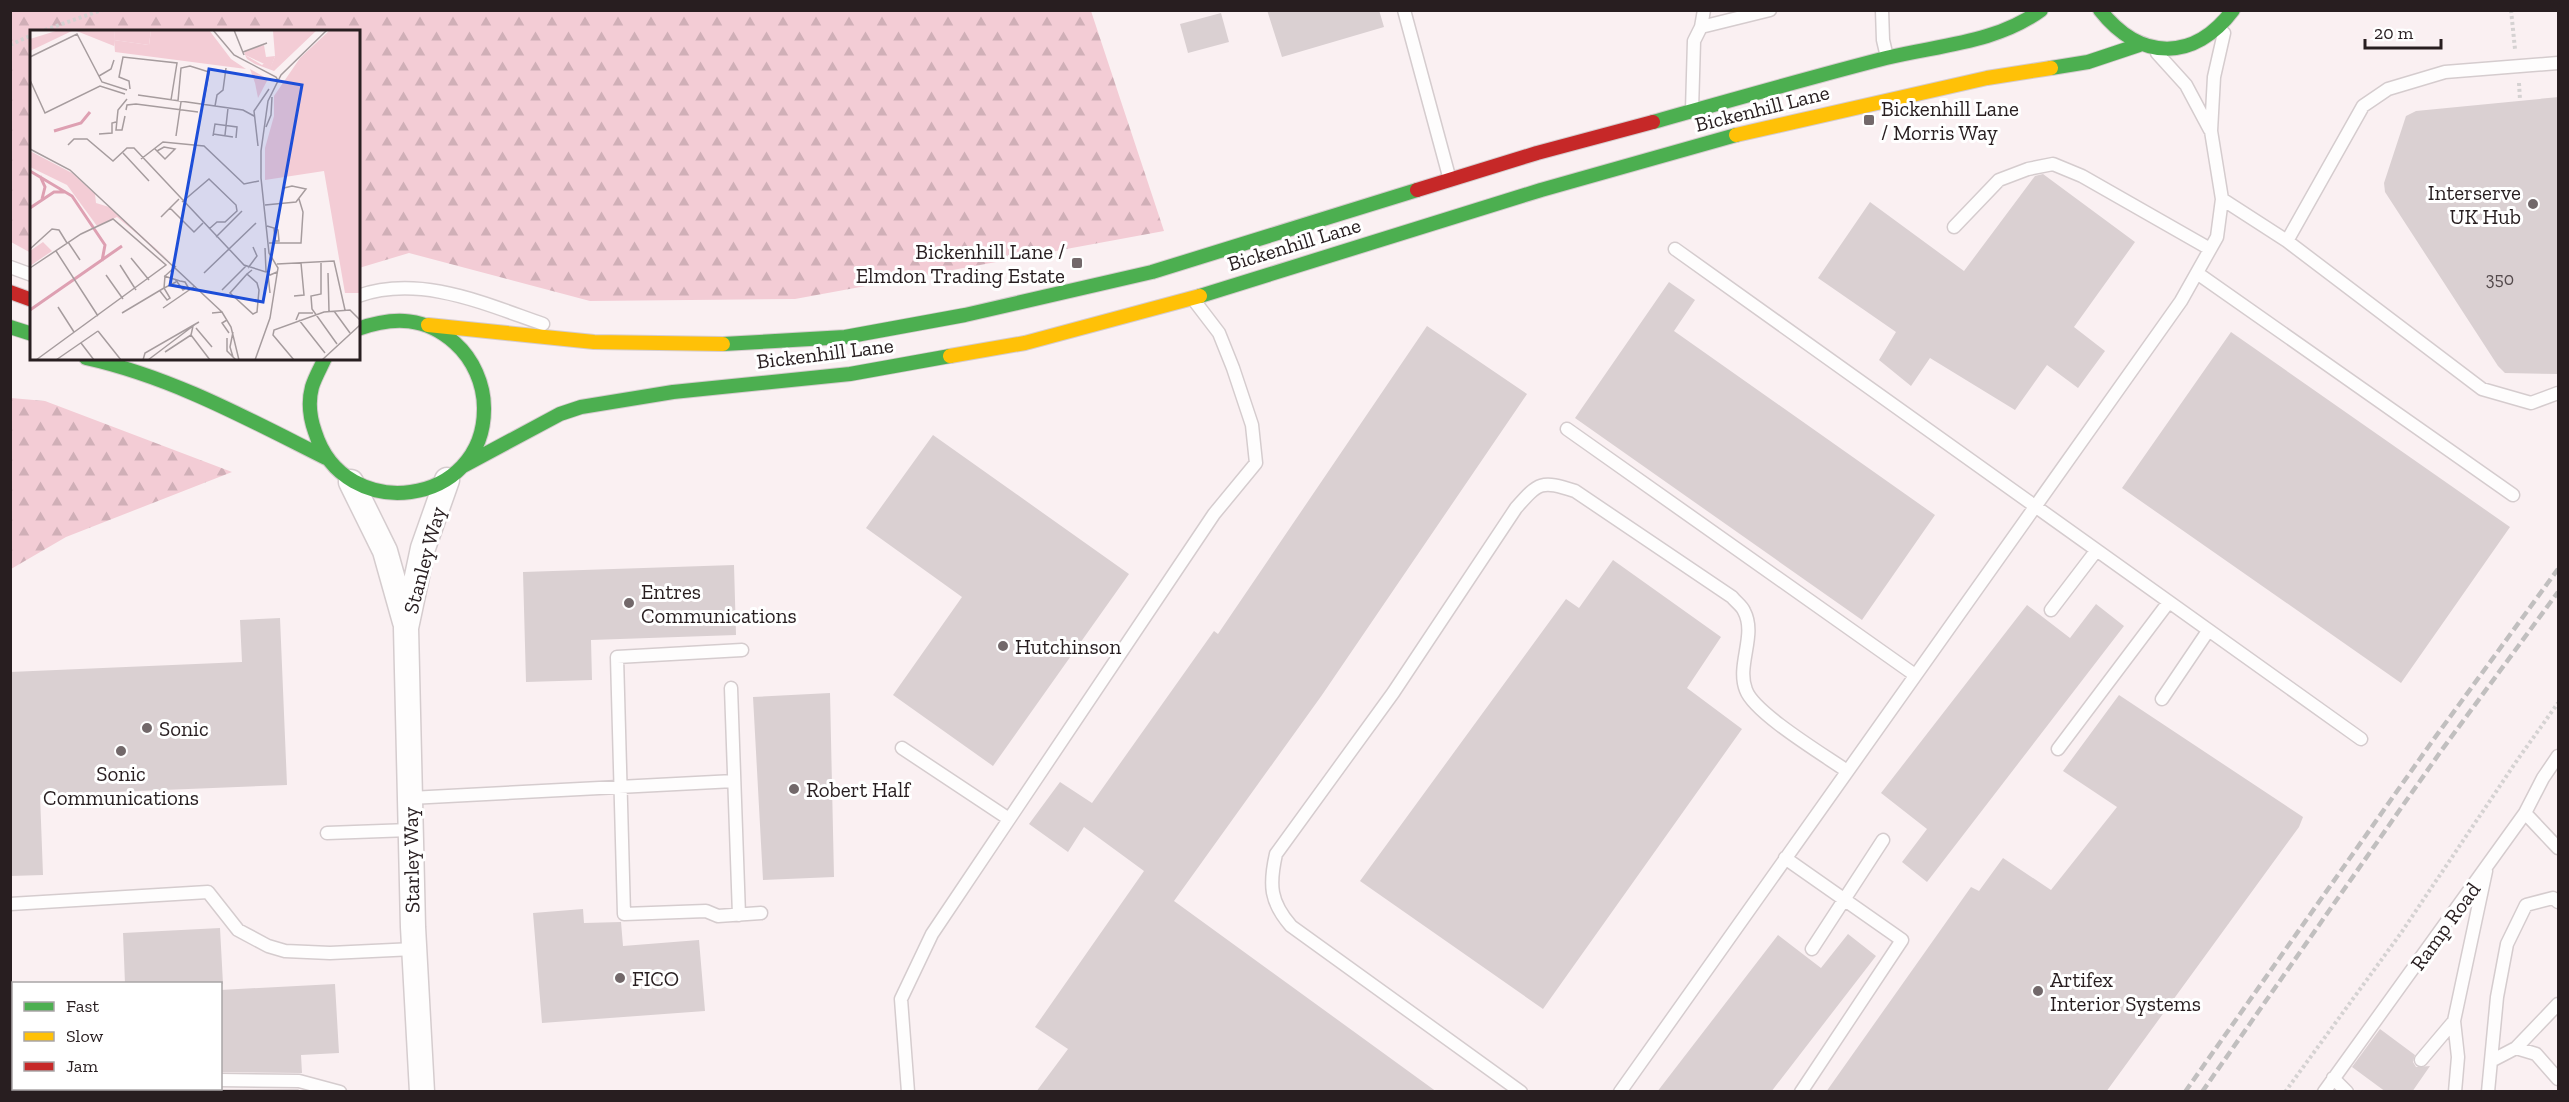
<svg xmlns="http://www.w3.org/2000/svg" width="2569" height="1102" viewBox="0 0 2569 1102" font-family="'Zilla Slab',serif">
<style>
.forest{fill:url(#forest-firs)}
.building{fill:#dad0d2}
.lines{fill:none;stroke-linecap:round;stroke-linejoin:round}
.lane-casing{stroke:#d5ccce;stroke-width:15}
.street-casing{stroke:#d5ccce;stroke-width:27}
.fast-casing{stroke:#d5ccce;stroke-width:16}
.slow-casing{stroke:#d5ccce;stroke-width:16}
.jam-casing{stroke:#d5ccce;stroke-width:16}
.path{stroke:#d5d2d2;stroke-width:4;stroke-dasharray:3 3;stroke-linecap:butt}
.lane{stroke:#fefdfd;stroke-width:12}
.street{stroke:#fefdfd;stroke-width:24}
.fast{stroke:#4caf50;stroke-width:14}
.slow{stroke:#ffc107;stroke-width:14}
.jam{stroke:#c62828;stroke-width:14}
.rail{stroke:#c1bfbf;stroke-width:4.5;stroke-dasharray:9 4.5;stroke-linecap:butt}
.poi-dot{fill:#72686a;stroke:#fff;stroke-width:2}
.labels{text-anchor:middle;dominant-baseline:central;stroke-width:6;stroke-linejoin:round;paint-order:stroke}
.number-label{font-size:18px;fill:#544a4c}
.street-label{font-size:21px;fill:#281e20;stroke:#fff}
.poi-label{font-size:21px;fill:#281e20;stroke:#fff;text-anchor:start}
.inset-river{fill:none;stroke:#dea0b2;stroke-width:3}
.inset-road{fill:none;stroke:#a69c9e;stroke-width:1.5}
.view{fill:#1d4ed8;fill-opacity:0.15;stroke:#1d4ed8;stroke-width:3}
.inset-edge{fill:none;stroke:#281e20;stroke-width:3}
</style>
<defs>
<pattern id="forest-firs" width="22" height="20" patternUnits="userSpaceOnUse" patternTransform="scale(1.5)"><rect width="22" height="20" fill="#f3ccd5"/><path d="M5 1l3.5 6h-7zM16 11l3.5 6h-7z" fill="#d0afb7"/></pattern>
</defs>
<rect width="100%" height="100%" fill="#faf0f2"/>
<path class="forest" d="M10 11H1091L1164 231 795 299 590 301 409 253 359 268 358 32H32L31 253 11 242Z
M11 398 45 401 232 472 66 537 11 569Z"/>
<path class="building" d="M1267 10H1379L1384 27 1282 57Z
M1221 13 1229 42 1188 53 1180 24Z
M2559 97V374L2505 373 2498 366 2385 192 2384 183 2406 116 2416 111Z
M2043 174 2135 242 2074 327 2105 351 2078 388 2047 365 2015 410 1930 358 1911 386 1879 360 1896 332 1818 278 1870 202 1964 271 2035 176Z
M1669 282 1695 300 1674 331 1935 515 1862 620 1575 418Z
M1427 326 1527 394 1322 695 1174 901 1437 1092H1036L1068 1049 1035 1027 1144 871 1084 827 1068 852 1029 824 1060 782 1092 803 1214 631 1218 634Z
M2231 332 2510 527 2401 683 2122 488Z
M933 435 1129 574 993 766 893 695 962 597 866 528Z
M1613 560 1721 637 1687 688 1742 729 1543 1009 1360 881 1566 599 1579 608Z
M734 565 736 635 591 640 592 680 526 682 523 572Z
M2096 604 2124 626 1927 882 1902 862 1927 829 1881 793 2027 605 2070 638Z
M280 618 287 785 40 795 43 875 10 876V672L242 662 240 620Z
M830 693 834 877 763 880 753 697Z
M2119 695 2303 817 2299 827 2106 1092H1826L1971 887 1979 891 2003 858 2051 890 2117 807 2063 771Z
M583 909 584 923 621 922 623 946 699 940 705 1011 542 1023 533 913Z
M220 928 223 984H125L123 933Z
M1848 934 1876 956 1771 1092H1657L1778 935 1821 968Z
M335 984 339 1053 301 1055 302 1073 220 1072V990Z
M2380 1029 2415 1055 2413 1062 2416 1067 2430 1066 2412 1092H2386L2352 1067Z
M220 1089H298L303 1092H220Z"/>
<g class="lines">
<defs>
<path id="lane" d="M1404 10 1450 180
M1882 10 1883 40 1887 57
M1701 27 1770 10
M2157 53 2186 85 2210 130
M1692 110 1694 41 1701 27 1704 10
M2222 199 2287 241 2482 389 2531 403 2558 393
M1954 227 1999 180 2028 169 2053 164 2082 176 2210 249
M2287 241 2363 106 2388 89 2445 72 2558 63
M1675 249 2361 739
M10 267 32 275
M2197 273 2513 495
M358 296C420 274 485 304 543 324
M1567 429 1915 675
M2051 610 2096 551
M742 650 617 657 624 914 706 911 718 916 761 913
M731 688 739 915
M2162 699 2208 631
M902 748 1009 819
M2058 749 2168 603
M410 798 734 781
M2525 813 2558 848
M327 833 410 830
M1785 858 1902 940 1801 1092
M10 904 208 892 238 930 268 946 285 951 330 953 414 949
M1812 949 1883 840
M2454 1021 2458 1057 2455 1092
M2516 1048 2536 1054 2558 1079
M2421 1060 2454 1021 2486 871
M2491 1061 2516 1048 2558 1004
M2333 1078 2347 1092
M220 1080 299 1081 340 1092
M41 1092 82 1088
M908 1092 901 999 932 934 1214 514 1256 463 1252 425 1233 368 1219 333 1193 299
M1521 1092 1291 926C1270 902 1269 885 1276 854L1393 693 1516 508C1539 482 1541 480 1575 491L1732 597C1736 602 1742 606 1744 611 1757 635 1736 665 1746 690 1754 713 1824 755 1847 771
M1620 1092 2181 301 2217 237 2222 199 2211 131 2214 77 2224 33
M2324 1092 2525 813 2543 778 2558 756
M2488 1092 2497 997 2507 944 2526 905 2553 898 2558 902"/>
<path id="street" d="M351 482 385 551 405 622
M422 1092 413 927 406 628 423 548 447 480"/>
<path id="fast" d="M2100 10C2140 61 2194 62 2233 10
M2051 68 2088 62 2139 45
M1653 122C1731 100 1808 78 1886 58 1939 45 1996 43 2041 10
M1200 296 1541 190 1736 135
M10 327 32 334
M723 344 845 337 965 315 1152 272 1417 190
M86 358C172 377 248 419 326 458
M325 358C321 367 315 377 312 387 308 402 310 418 315 432 344 525 485 507 484 408 484 384 473 359 455 343 426 317 394 316 358 329
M463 466 560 414 581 407 673 392 850 374 950 356"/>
<path id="slow" d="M1736 135 1987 78 2051 68
M428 325 594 342 723 344
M950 356 1025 343 1200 296"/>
<path id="jam" d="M1417 190 1537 153 1653 122
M10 292 32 300"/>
</defs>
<use href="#lane" class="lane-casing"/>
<use href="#street" class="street-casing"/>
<use href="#fast" class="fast-casing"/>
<use href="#slow" class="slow-casing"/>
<use href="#jam" class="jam-casing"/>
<path class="path" d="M2511 10 2515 49
M39 32 102 10
M10 45 32 35
M2519 83 2520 100
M2285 1092 2401 933 2518 759 2558 703"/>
<use href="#lane" class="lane"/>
<use href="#street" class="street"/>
<use href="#fast" class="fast"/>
<use href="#slow" class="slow"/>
<use href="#jam" class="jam"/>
<path class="rail" d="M2185 1092 2431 743 2558 569
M2202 1092 2441 751 2558 592"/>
</g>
<g class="poi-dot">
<rect x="1863" y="114" width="12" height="12" rx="3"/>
<circle cx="2533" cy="204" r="6"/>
<rect x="1071" y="257" width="12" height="12" rx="3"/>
<circle cx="629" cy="603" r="6"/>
<circle cx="1003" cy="646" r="6"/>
<circle cx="147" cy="728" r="6"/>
<circle cx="121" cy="751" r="6"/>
<circle cx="794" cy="789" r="6"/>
<circle cx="620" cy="978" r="6"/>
<circle cx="2038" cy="991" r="6"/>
</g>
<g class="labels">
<g class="number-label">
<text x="2500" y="279">350</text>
</g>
<g class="street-label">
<text transform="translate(1762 108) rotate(-14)">Bickenhill Lane</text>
<text transform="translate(1294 244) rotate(-17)">Bickenhill Lane</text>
<text transform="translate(825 353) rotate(-7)">Bickenhill Lane</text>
<text transform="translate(424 560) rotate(-75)">Stanley Way</text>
<text transform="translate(411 860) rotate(-91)">Starley Way</text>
<text transform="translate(2445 926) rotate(-54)">Ramp Road</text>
</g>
<g class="poi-label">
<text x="1881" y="108">Bickenhill Lane<tspan x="1881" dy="24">/ Morris Way</tspan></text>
<text x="2521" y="192" text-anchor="end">Interserve<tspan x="2521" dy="24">UK Hub</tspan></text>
<text x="1065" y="251" text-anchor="end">Bickenhill Lane /<tspan x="1065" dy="24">Elmdon Trading Estate</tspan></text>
<text x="641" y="591">Entres<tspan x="641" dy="24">Communications</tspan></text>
<text x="1015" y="646">Hutchinson</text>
<text x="159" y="728">Sonic</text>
<text x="121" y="773" text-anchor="middle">Sonic<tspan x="121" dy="24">Communications</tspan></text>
<text x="806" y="789">Robert Half</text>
<text x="632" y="978">FICO</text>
<text x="2050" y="979">Artifex<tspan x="2050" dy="24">Interior Systems</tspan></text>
</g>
</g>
<g transform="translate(30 30)">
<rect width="330" height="330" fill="#faf0f2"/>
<path d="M234 15 236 27 245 26 241 37 215 25 214 21ZM0 121 42 143 65 164 66 173 79 177 142 233 87 187 67 196 37 155 0 137ZM13 212 22 221 0 236V221Z" fill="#f3ccd5"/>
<path d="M29 0H85L84 16 44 0 0 21V9ZM287 0 244 41 225 34 217 29 215 25 232 35 237 31 241 36 245 26 243 1ZM300 0H330V263H315L294 141 235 150V118L244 86V66L270 28ZM220 39 238 49 228 68 225 53Z" fill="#f3ccd5"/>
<path d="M85 0H121L119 15 84 10Z" fill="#f3ccd5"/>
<path d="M121 0H179L201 29 216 39 85 22 84 10 119 15Z" fill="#f3ccd5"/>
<path class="inset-river" d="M24 101 51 93 60 82M0 141 42 166 75 215 72 231M10 146 15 157 12 169M0 178 24 162H36M0 280 92 216"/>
<path class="inset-road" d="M183 0 204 25 246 47 249 52M204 0 214 25M213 22 237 13M0 27 47 4 72 52 97 60M69 46 81 39 84 30M0 50 15 83 70 56 95 64M100 59 99 51 89 47 93 27 147 33 141 70M108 65 213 80 224 86M148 71 151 38 160 36 179 42 173 75M185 76 187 65 193 60 196 38M96 80 97 75 106 74 168 82M95 86 92 100H86L88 80 97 69M236 97 241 85 242 67M69 104 82 103V93L86 92M183 104 203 107M195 105 198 78M146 106 151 72M183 106 185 94 207 97 206 108M38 115 44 109H57L83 131 97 118H104L214 235 236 242M228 116 224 81 239 59M0 119 40 140 192 282M125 119 135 129 145 119 134 117 127 121M93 123 119 151M111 129 133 112 174 116 214 154 229 151M152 172 179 149 206 175 207 181 195 192H187L179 199M235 175 266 172 276 159 262 156 254 158M140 178 164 202 173 193M131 187 149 169M237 196 244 198 245 211H249L248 200 244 198M186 207 212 181M38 212 50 230M239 213H271L273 182 269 169M235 218 236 241 240 245 247 242M0 219 22 199 29 200 37 213M26 221 68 286M101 228 119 250M291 231V264L281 266 282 279 307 314M247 234 304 231 315 280M90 235 106 260M0 238 51 204 83 189 136 235 6 330M218 238 227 226 223 217M174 243 226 193M298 243 299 281M217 244 200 263 223 284 227 282 229 260 227 253 217 244 222 240M238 244 240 263M76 245 93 269M134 246 150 251 155 252 158 257 153 260 145 249M192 260 216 236M130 261 137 270 140 268 134 258 146 252M264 266 274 265 271 233M28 277 44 302M133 278 165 256M304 281 320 303M92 283 134 258 135 246 146 236M182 283 192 282 201 297 209 330M197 290 192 293 199 303M266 290 269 283H283M269 290 295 323M163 296 161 305 180 330M166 298 182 317M68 301 91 330M197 308V321L206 330M51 313 64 330M135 322 161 305M203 327 200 317 203 302M26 330 68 301M113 330 115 323 169 292M118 330 167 293M225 330 240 288 248 238 239 223 231 148V121L238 71 251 45 297 0M264 330 243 305 244 300 294 282 320 280 330 290M292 330 330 295"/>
<path class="view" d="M179 39 272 55 233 272 140 255Z"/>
<rect width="330" height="330" class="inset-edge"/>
</g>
<rect width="2569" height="1102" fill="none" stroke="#281e20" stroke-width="24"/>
<rect x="12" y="982" width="210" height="108" fill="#ffffff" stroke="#a9a5a6" stroke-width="1.5"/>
<rect x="24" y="1002" width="30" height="9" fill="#4caf50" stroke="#a9a5a6" stroke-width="1.5"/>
<text x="66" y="1012" font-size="18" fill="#281e20">Fast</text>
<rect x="24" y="1032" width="30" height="9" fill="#ffc107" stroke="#a9a5a6" stroke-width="1.5"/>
<text x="66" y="1042" font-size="18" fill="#281e20">Slow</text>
<rect x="24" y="1062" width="30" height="9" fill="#c62828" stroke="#a9a5a6" stroke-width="1.5"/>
<text x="66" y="1072" font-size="18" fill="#281e20">Jam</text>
<path d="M2365 39v9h76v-9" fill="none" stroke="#281e20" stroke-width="3"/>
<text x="2374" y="39" font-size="18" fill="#281e20" stroke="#ffffff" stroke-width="4.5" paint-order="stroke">20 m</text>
</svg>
